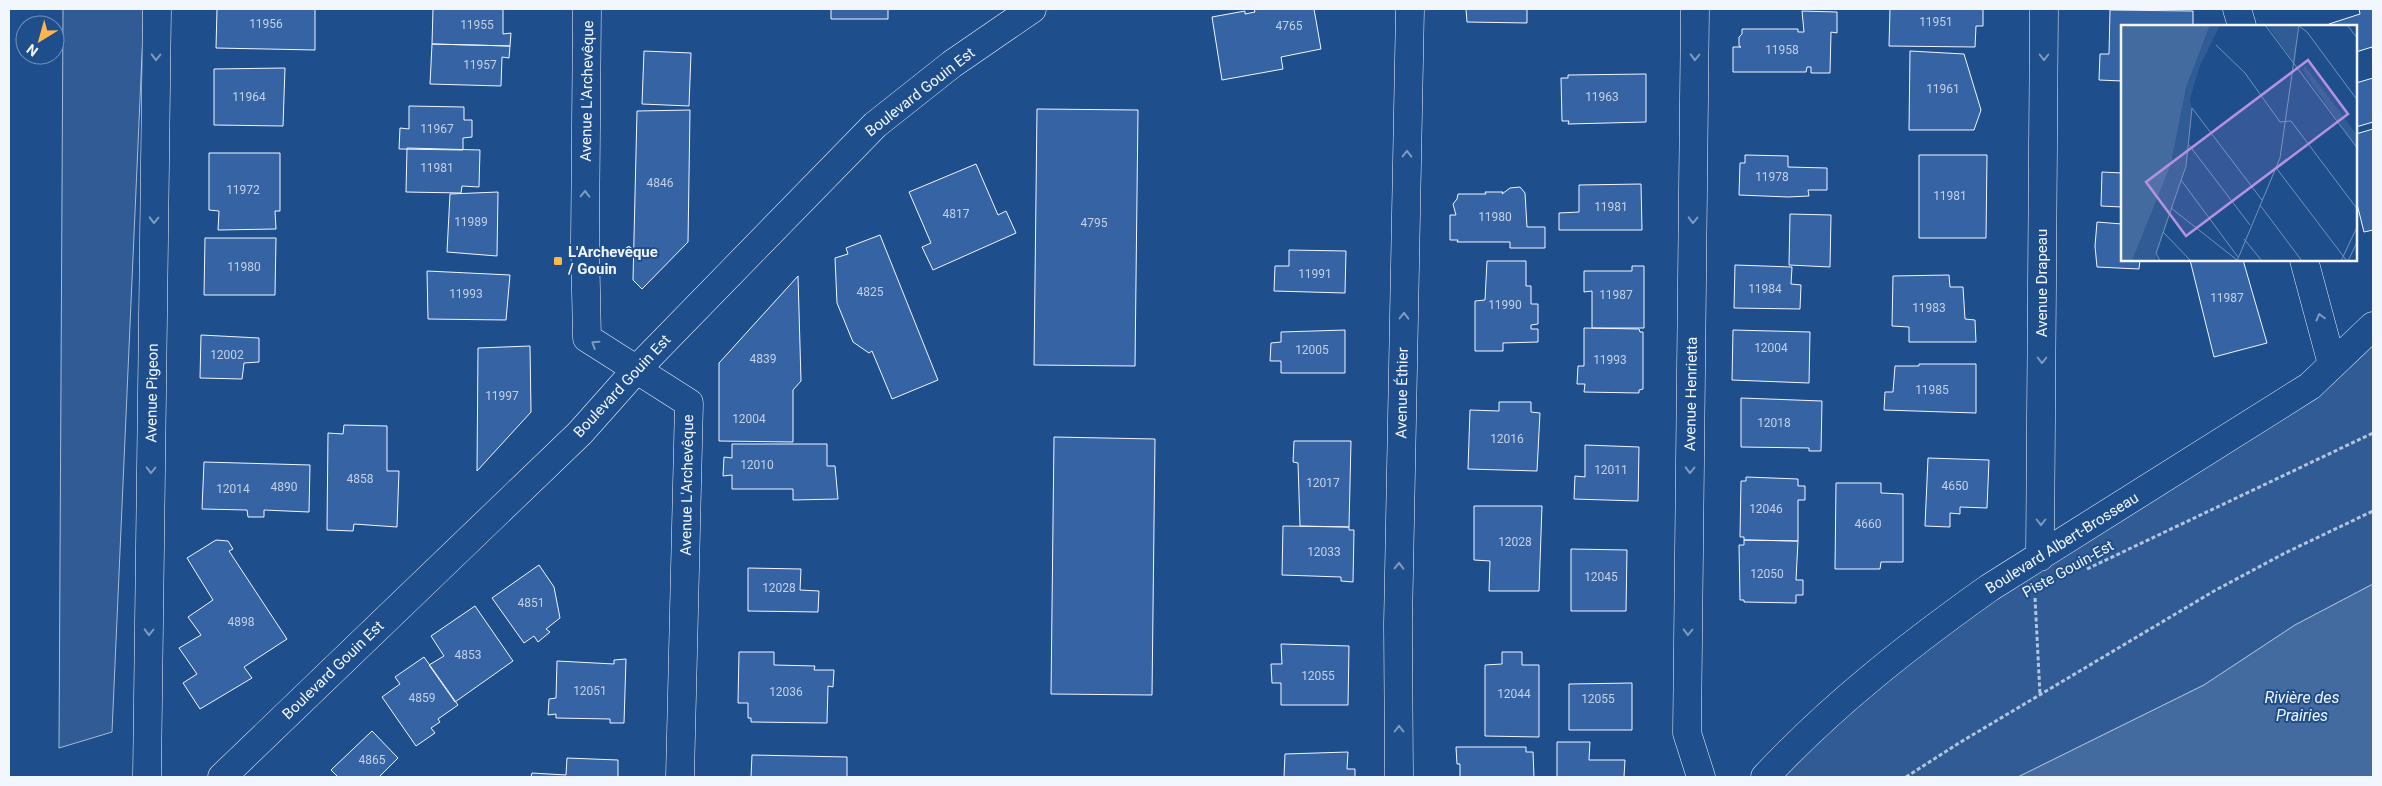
<svg xmlns="http://www.w3.org/2000/svg" width="2382" height="786" viewBox="0 0 2382 786" font-family="Roboto,sans-serif">
<style>
.built{fill:#305b95;stroke:#a8bbd7}
.water{fill:#446ba0;stroke:#a8bbd7}
.building{fill:#3563a3;stroke:#f2f6ff}
.lines{fill:none;stroke-linecap:round;stroke-linejoin:round}
.street-casing{stroke:#f2f6ff;stroke-width:29}
.secondary-casing{stroke:#f2f6ff;stroke-width:29}
.path{stroke:#b3c4dc;stroke-width:3;stroke-dasharray:4 2.5;stroke-linecap:butt}
.street{stroke:#1f4e8c;stroke-width:28}
.secondary{stroke:#1f4e8c;stroke-width:28}
.oneway{stroke:#7e9ac0}
.poi-dot{fill:#ffb74d;stroke:#1f4e8c;stroke-width:2}
.labels{text-anchor:middle;dominant-baseline:central;stroke-width:4;stroke-linejoin:round;paint-order:stroke}
.number-label{font-size:12px;fill:#c3d1e8}
.street-label{font-size:15px;fill:#f2f6ff;stroke:#1f4e8c}
.poi-label{font-size:15px;font-weight:bold;fill:#f2f6ff;stroke:#1f4e8c;text-anchor:start}
.water-label{font-size:16px;font-style:italic;fill:#f2f6ff;stroke:#1f4e8c}
.inset-road{fill:none;stroke:#7391ba;stroke-width:1}
.view{fill:#b691df;fill-opacity:0.15;stroke:#b691df;stroke-width:2.5}
.inset-edge{fill:none;stroke:#f2f6ff;stroke-width:2.5}
</style>
<rect width="100%" height="100%" fill="#1f4e8c"/>
<path class="built" d="M63 9H144L112 732 59 748Z
M2373 334V584L2295 625 2204 685 2018 777H1769L1848 697Z"/>
<path class="water" d="M2373 584V777H2018L2204 685 2295 625Z"/>
<path class="building" d="M217 9H315V50L216 48Z
M433 9H503V34L511 33 510 46 432 44Z
M831 9H888V19H831Z
M1254 9H1314L1321 49 1281 57 1283 69 1222 80 1212 17 1245 11V14L1255 12Z
M1466 9H1527V23L1467 22Z
M1890 9H1983V26H1976L1975 47 1889 46Z
M2359 9H2373V52L2372 47 2356 52V26H2330L2329 24 2360 14Z
M2110 10 2193 11V26H2122V81L2099 80 2100 54H2109Z
M1802 11 1837 12V33L1831 32 1830 73H1811V67H1807L1806 72H1733V47H1741L1739 46V37L1742 34V29H1798V32H1804Z
M432 44 510 46 509 58 502 57 501 86 430 84Z
M644 51 691 53 689 106 642 104Z
M1910 51 1964 54 1981 110 1974 130H1909Z
M285 68 283 126 214 125V69Z
M1646 74V122L1568 124 1569 121H1562L1561 78H1568V75Z
M2373 78V122L2356 127V83Z
M409 106 464 107V120H472V137L463 138V150L399 149 400 128 409 129Z
M1037 109 1138 110 1135 366 1034 365Z
M690 110 688 242 642 289 633 280 637 111Z
M2373 129V230L2364 232 2356 200V134Z
M407 148 480 150 479 187 462 186 461 193 406 192Z
M209 153H280V211H275L276 229 218 230 219 211 209 210Z
M1745 155 1788 156V167L1827 168V190H1808L1809 196 1788 197 1739 195 1740 163H1745Z
M1919 155H1987L1986 238H1919Z
M976 164 998 215 1006 211 1016 233 933 270 922 247 931 243 909 192Z
M2102 172 2122 173V207L2101 206Z
M1641 184 1642 230H1559V213L1579 212V185Z
M1520 187 1525 193 1527 227H1545V248H1510V242H1457L1458 240H1450V215H1456L1453 204 1457 199 1458 194H1486L1485 192H1503L1502 194 1510 188Z
M498 192 497 256 447 252 450 194Z
M1790 214 1831 215 1830 267 1789 265Z
M2097 222 2122 224V260H2140L2139 269 2097 267 2095 246Z
M880 235 938 380 892 399 872 351 869 353 853 342 837 303 835 258 848 254 846 248Z
M205 238H276L275 295H204Z
M1289 250 1346 251 1345 293 1274 291 1275 266H1289Z
M2190 260H2243L2267 343 2214 357Z
M1487 261H1526V286H1531V304H1538V324L1531 325V329H1538V342L1503 343V351H1475V301L1485 300Z
M1735 265 1792 267 1791 284 1801 285 1800 309 1734 308Z
M1632 266H1644V328H1592V291L1584 292V271H1632Z
M427 271 510 275 506 320 428 319Z
M1949 275 1950 287H1963L1965 319 1975 320 1976 342H1909V327L1892 326 1893 276Z
M798 276 801 381 793 390V442L719 441V363Z
M1584 328 1639 329 1640 332H1643V389L1639 390V393L1584 392 1585 384H1577L1578 366H1584Z
M1345 330V373H1281V361H1270L1271 343 1281 342V332Z
M1733 330 1810 332 1809 383 1732 380Z
M201 335 259 338V362L244 363 242 379 200 378Z
M530 346 531 412 477 471 478 348Z
M1919 364H1976V413L1884 410 1885 392H1893L1895 366H1919Z
M1741 398 1822 401 1821 451H1809V448L1741 447Z
M1499 402H1531V412L1540 413 1537 471 1468 469 1470 410 1499 411Z
M344 425 387 426V471H399L397 527 354 524 353 531 327 530 328 433 343 434Z
M1054 437 1155 439 1152 695 1051 694Z
M1294 441H1351L1349 527 1300 526 1298 463 1293 462Z
M732 444H827V466H835L838 499 793 500V489H732V475L723 476 724 457 732 458Z
M1585 445 1639 447 1638 501 1574 499 1575 476 1585 477Z
M1928 458 1989 460 1987 508 1960 507V514L1950 513V527L1925 526Z
M204 462 310 465 309 512 264 510V517H248L247 510 202 509Z
M1746 477 1798 479V486H1805V500H1798V541L1744 540V537H1740L1741 481H1746Z
M1836 483H1881V493L1903 494V562H1881L1880 569H1835Z
M1474 506H1542L1539 591H1489L1490 561 1474 560Z
M1283 526 1349 527V530H1354L1353 582 1341 581V577L1282 575Z
M216 540 228 541 233 549 229 551 287 639 244 667 252 678 200 709 183 683 197 674 179 648 201 635 188 617 213 600 187 558Z
M1744 540 1798 541 1796 580H1803V595H1796V603L1744 602V600H1740L1739 545H1744Z
M1571 549 1627 550 1626 611H1571Z
M539 565 554 587 560 618 546 629 550 632 538 642 534 636 524 643 492 598Z
M748 568 801 569 800 590 819 591 818 612 748 611Z
M475 606 513 661 455 702 429 665 444 656 431 636Z
M1281 644 1349 646 1348 705H1281V683H1272L1271 664H1282Z
M739 652H774V665L815 666 814 670H834L833 687 828 686 827 723 751 722V718H748V703H738Z
M1502 652H1522V665H1539V737L1485 736V665L1502 664Z
M424 657 458 705 438 719 440 722 431 728 435 733 416 746 382 697 400 684 395 677Z
M626 659 624 723H610V719L556 718V714L548 715 549 699 556 698 557 661 614 664V660Z
M1632 683V730H1569V684Z
M372 731 398 758 379 777H338L331 770Z
M1557 742H1590L1589 760H1625L1624 777H1557Z
M1456 747H1526V752H1533L1534 777H1460V764H1457Z
M1348 752 1347 769H1355V777H1284L1285 754Z
M752 755 847 757V777H751Z
M567 758 618 760V777H531L532 773 566 775Z"/>
<g class="lines">
<defs>
<path id="street" d="M587 9 585 243 587 338 689 403 680 777
M1695 9 1687 733 1701 777
M2237 9 2242 26
M2304 260 2332 364
M2040 557 2044 9
M147 777 157 9
M1399 777 1398 624 1410 9
M1765 777C1832 705 1909 645 1989 588L2310 386 2373 326"/>
<path id="secondary" d="M222 777 580 433 636 370 875 125 952 64 1032 9"/>
</defs>
<use href="#street" class="street-casing"/>
<use href="#secondary" class="secondary-casing"/>
<path class="path" d="M2087 569 2373 433
M2035 598 2040 695
M1906 777 1959 743 2214 591 2285 553 2373 511"/>
<use href="#street" class="street"/>
<use href="#secondary" class="secondary"/>
</g>
<defs><path id="oneway-chevron" d="M-2-3.5L2.5 0L-2 3.5" fill="none" stroke-width="1.6" stroke-linecap="round" stroke-linejoin="round" transform="scale(1.25)"/></defs>
<g class="oneway">
<use href="#oneway-chevron" transform="translate(156 57) rotate(91)"/>
<use href="#oneway-chevron" transform="translate(1695 57) rotate(91)"/>
<use href="#oneway-chevron" transform="translate(2044 57) rotate(90)"/>
<use href="#oneway-chevron" transform="translate(1407 154) rotate(-89)"/>
<use href="#oneway-chevron" transform="translate(585 194) rotate(-89)"/>
<use href="#oneway-chevron" transform="translate(154 220) rotate(91)"/>
<use href="#oneway-chevron" transform="translate(1693 220) rotate(91)"/>
<use href="#oneway-chevron" transform="translate(1404 316) rotate(-89)"/>
<use href="#oneway-chevron" transform="translate(2320 317) rotate(-105)"/>
<use href="#oneway-chevron" transform="translate(595 344) rotate(-147)"/>
<use href="#oneway-chevron" transform="translate(2042 360) rotate(90)"/>
<use href="#oneway-chevron" transform="translate(151 470) rotate(91)"/>
<use href="#oneway-chevron" transform="translate(1690 470) rotate(91)"/>
<use href="#oneway-chevron" transform="translate(2041 522) rotate(90)"/>
<use href="#oneway-chevron" transform="translate(1399 566) rotate(-89)"/>
<use href="#oneway-chevron" transform="translate(149 632) rotate(91)"/>
<use href="#oneway-chevron" transform="translate(1688 632) rotate(91)"/>
<use href="#oneway-chevron" transform="translate(1399 729) rotate(-90)"/>
</g>
<rect class="poi-dot" x="553" y="256" width="10" height="10" rx="2.5"/>
<g class="labels">
<g class="number-label">
<text x="1936" y="22">11951</text>
<text x="266" y="24">11956</text>
<text x="477" y="25">11955</text>
<text x="1289" y="26">4765</text>
<text x="1782" y="50">11958</text>
<text x="480" y="65">11957</text>
<text x="1943" y="89">11961</text>
<text x="249" y="97">11964</text>
<text x="1602" y="97">11963</text>
<text x="437" y="129">11967</text>
<text x="437" y="168">11981</text>
<text x="1772" y="177">11978</text>
<text x="660" y="183">4846</text>
<text x="243" y="190">11972</text>
<text x="1950" y="196">11981</text>
<text x="1611" y="207">11981</text>
<text x="956" y="214">4817</text>
<text x="1495" y="217">11980</text>
<text x="471" y="222">11989</text>
<text x="1094" y="223">4795</text>
<text x="244" y="267">11980</text>
<text x="1315" y="274">11991</text>
<text x="1765" y="289">11984</text>
<text x="870" y="292">4825</text>
<text x="466" y="294">11993</text>
<text x="1616" y="295">11987</text>
<text x="2227" y="298">11987</text>
<text x="1505" y="305">11990</text>
<text x="1929" y="308">11983</text>
<text x="1771" y="348">12004</text>
<text x="1312" y="350">12005</text>
<text x="227" y="355">12002</text>
<text x="763" y="359">4839</text>
<text x="1610" y="360">11993</text>
<text x="1932" y="390">11985</text>
<text x="502" y="396">11997</text>
<text x="749" y="419">12004</text>
<text x="1774" y="423">12018</text>
<text x="1507" y="439">12016</text>
<text x="757" y="465">12010</text>
<text x="1611" y="470">12011</text>
<text x="360" y="479">4858</text>
<text x="1323" y="483">12017</text>
<text x="1955" y="486">4650</text>
<text x="284" y="487">4890</text>
<text x="233" y="489">12014</text>
<text x="1766" y="509">12046</text>
<text x="1868" y="524">4660</text>
<text x="1515" y="542">12028</text>
<text x="1324" y="552">12033</text>
<text x="1767" y="574">12050</text>
<text x="1601" y="577">12045</text>
<text x="779" y="588">12028</text>
<text x="531" y="603">4851</text>
<text x="241" y="622">4898</text>
<text x="468" y="655">4853</text>
<text x="1318" y="676">12055</text>
<text x="590" y="691">12051</text>
<text x="786" y="692">12036</text>
<text x="1514" y="694">12044</text>
<text x="422" y="698">4859</text>
<text x="1598" y="699">12055</text>
<text x="372" y="760">4865</text>
</g>
<g class="street-label">
<text transform="translate(587 91) rotate(-89)">Avenue L'Archevêque</text>
<text transform="translate(920 92) rotate(-38)">Boulevard Gouin Est</text>
<text transform="translate(2042 283) rotate(-90)">Avenue Drapeau</text>
<text transform="translate(622 386) rotate(-47)">Boulevard Gouin Est</text>
<text transform="translate(152 393) rotate(-89)">Avenue Pigeon</text>
<text transform="translate(1402 393) rotate(-89)">Avenue Éthier</text>
<text transform="translate(1691 394) rotate(-89)">Avenue Henrietta</text>
<text transform="translate(687 485) rotate(-89)">Avenue L'Archevêque</text>
<text transform="translate(2062 543) rotate(-32)">Boulevard Albert-Brosseau</text>
<text transform="translate(2068 569) rotate(-29)">Piste Gouin-Est</text>
<text transform="translate(333 670) rotate(-44)">Boulevard Gouin Est</text>
</g>
<g class="poi-label">
<text x="568" y="252">L'Archevêque<tspan x="568" dy="17">/ Gouin</tspan></text>
</g>
<g class="water-label">
<text x="2302" y="697">Rivière des<tspan x="2302" dy="18">Prairies</tspan></text>
</g>
</g>
<g transform="translate(2121 25)">
<rect width="236" height="236" fill="#1f4e8c"/>
<path d="M89 0H99L78 43 69 74 71 83 66 136 34 236H11L50 139 65 64ZM146 0H178L174 39ZM184 41 236 110V124L182 45Z" fill="#305b95"/>
<path d="M0 0H89L65 63 50 139 11 236H0Z" fill="#446ba0"/>
<path class="inset-road" d="M144 0 237 124M226 0 237 14M178 1 186 7 237 76M95 20 124 48 159 97 170 96 237 185M68 120 129 200M156 144 226 236M60 155 117 232M139 180 181 236M50 183 116 235M42 207 70 236M123 214 141 236M39 236 35 228 65 141 71 83 141 175M116 236 159 133 178 0M220 236 237 200M227 236 237 215"/>
<path class="view" d="M187 35 227 89 65 211 25 157Z"/>
<rect width="236" height="236" class="inset-edge"/>
</g>
<rect width="2382" height="786" fill="none" stroke="#f2f6ff" stroke-width="20"/>
<g transform="translate(40 40) rotate(217)"><circle r="24" fill="#1f4e8c" stroke="#7391ba"/>
<path d="M0-4L9 19L0 12L-9 19Z" fill="#ffb74d"/>
<text y="-8" font-size="14" font-weight="bold" text-anchor="middle" fill="#f2f6ff">N</text>
</g>
</svg>
